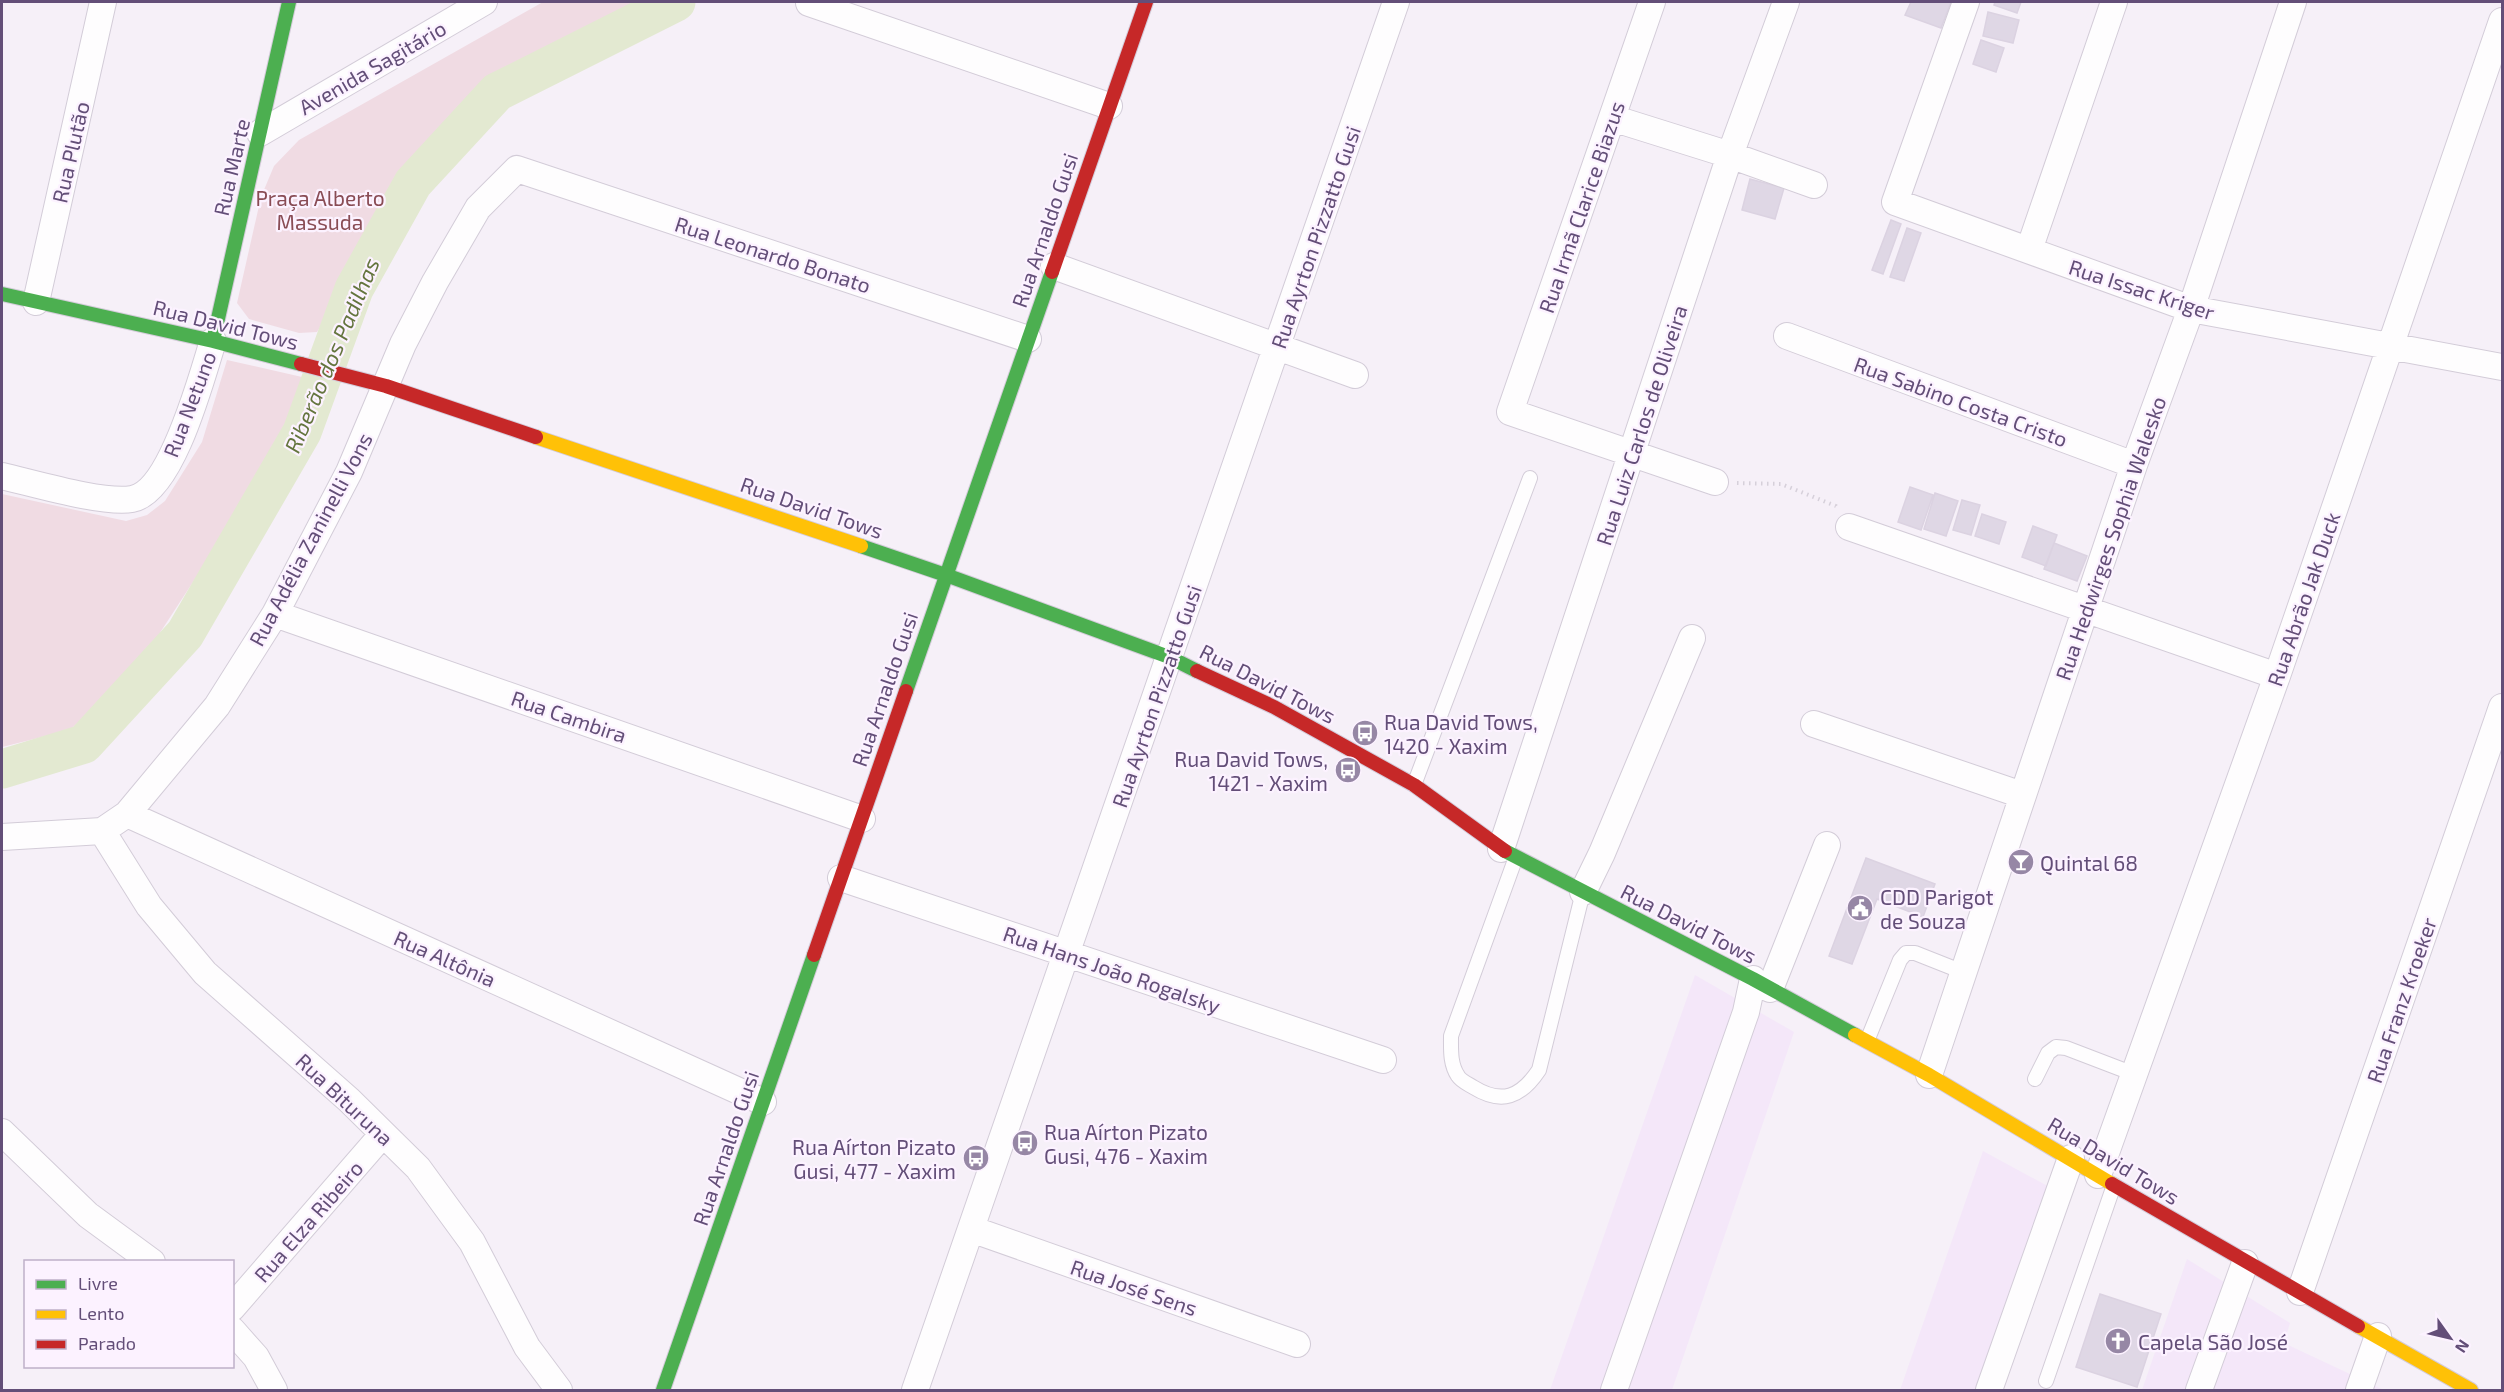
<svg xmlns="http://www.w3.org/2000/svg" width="2504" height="1392" viewBox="0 0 2504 1392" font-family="'Exo 2',sans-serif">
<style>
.residential{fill:#f4e7f9}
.green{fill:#f0dbe3}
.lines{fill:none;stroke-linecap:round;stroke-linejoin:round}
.river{stroke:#e3e9d1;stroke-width:39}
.building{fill:#dfd7e5;stroke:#dbd2e1;stroke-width:1.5}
.lane-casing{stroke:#d3ccd8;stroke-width:16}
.street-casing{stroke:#d3ccd8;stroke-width:28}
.fast-casing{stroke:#d4ccda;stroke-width:16}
.slow-casing{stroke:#d4ccda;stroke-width:16}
.jam-casing{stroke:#d4ccda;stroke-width:16}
.path{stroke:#d6d0da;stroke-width:4;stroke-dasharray:1.5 4.5;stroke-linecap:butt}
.lane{stroke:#fefdfe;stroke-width:14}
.street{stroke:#fefdfe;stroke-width:26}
.fast{stroke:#4caf50;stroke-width:14}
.slow{stroke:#ffc107;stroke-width:14}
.jam{stroke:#c62828;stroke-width:14}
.labels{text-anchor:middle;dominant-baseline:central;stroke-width:4.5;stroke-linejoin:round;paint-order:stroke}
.street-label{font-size:21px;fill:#634e78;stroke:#fcf2ff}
.park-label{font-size:21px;fill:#894c55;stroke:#fcf2ff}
.poi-label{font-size:21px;fill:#634e78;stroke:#fcf2ff;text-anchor:start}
.water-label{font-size:22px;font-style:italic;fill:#64753e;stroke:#fcf2ff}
</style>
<rect width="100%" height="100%" fill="#f6f0f8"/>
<path class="residential" d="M1695 975 1794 1032 1672 1390H1550Z
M1983 1151 2066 1196 1998 1390H1900Z
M2187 1259 2290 1323 2284 1343 2384 1390H2142Z"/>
<path class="green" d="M543 2H656L506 75 461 111 409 166 391 195 363 257 317 332 299 333 249 319 237 303 261 197 274 166 299 140Z
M227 360 302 377 285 430 206 562 137 668 70 730 2 747V494L126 521 147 515 165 501 202 442Z"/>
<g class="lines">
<path class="river" d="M2 769 84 744 185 634 302 432 354 289 413 183 497 92 676 2"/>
</g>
<path class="building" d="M1911 2H1951L1941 28 1905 15Z
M1995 2H2021L2017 13 1994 5Z
M1988 12 2019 20 2013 43 1983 36Z
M1981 40 2004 48 1996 72 1973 64Z
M1750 179 1784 188 1775 219 1742 210Z
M1891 220 1901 224 1883 274 1872 270Z
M1907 228 1921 233 1904 281 1890 277Z
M1910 487 1933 495 1921 530 1898 522Z
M1935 493 1958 501 1946 536 1924 529Z
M1962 500 1980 505 1971 535 1953 530Z
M1982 514 2006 522 1999 544 1975 536Z
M2033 526 2057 535 2046 566 2022 557Z
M2054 543 2087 556 2077 581 2044 569Z
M1866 858 1935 884 1923 917 1877 899 1852 964 1829 956Z
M2100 1294 2161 1314 2137 1387 2076 1367Z"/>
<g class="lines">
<defs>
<path id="lane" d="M1414 785 1530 478
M1516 857 1451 1036C1451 1050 1450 1064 1458 1076 1461 1081 1468 1084 1473 1087 1502 1105 1521 1097 1539 1070L1583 892
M1867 1041 1900 960 1906 953H1915L1963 972
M2035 1079 2048 1053 2056 1047 2066 1048 2134 1074
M2046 1381 2114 1185"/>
<path id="street" d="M1652 2 1510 412 1715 482
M1966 2 1895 202 2191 309 2502 367
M809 3 1109 106
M1612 118 1730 155 1814 185
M260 133 484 2
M2029 250 2114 2
M1054 266 1355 375
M36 302 103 2
M1787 336 2134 465
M2 476C33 483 103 504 132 499 172 492 202 376 213 341
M1849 527 2277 676
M275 614 862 819
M1814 724 2022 795
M127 814 763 1102
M102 831 149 906 205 973 349 1100 418 1168 472 1242 527 1347 559 1390
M2 837 102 831 127 814 217 706 275 614 349 472 403 344 435 282 478 208 517 169 1028 339
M1501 849 1730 155 1786 2
M841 878 1383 1060
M1583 892 1602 853 1692 638
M1770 989 1827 845
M1929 1075 2134 465 2191 309 2293 2
M2 1132 88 1215 152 1262
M2098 1175 2277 676 2502 21
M971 1229 1297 1344
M2300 1292 2502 707
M232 1308 383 1134
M232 1330 256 1357 274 1390
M915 1390 1396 2
M1614 1390 1746 1012 1753 979
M1989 1390 2071 1158
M2199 1390 2245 1263
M2359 1390 2378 1336"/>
<path id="fast" d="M2 294 213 341 301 364
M213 341 289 2
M861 546 946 575 1169 657 1197 671
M906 691 1052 272
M1505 851 1753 979 1855 1035
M663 1390 814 955"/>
<path id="slow" d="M536 437 861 546
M1855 1035 1929 1075 2112 1184
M2358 1326 2471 1390"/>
<path id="jam" d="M1052 272 1146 2
M301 364 386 386 536 437
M1197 671 1274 707 1414 785 1505 851
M814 955 906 691
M2112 1184 2358 1326"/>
</defs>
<use href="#lane" class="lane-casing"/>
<use href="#street" class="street-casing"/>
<use href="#fast" class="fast-casing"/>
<use href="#slow" class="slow-casing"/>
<use href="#jam" class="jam-casing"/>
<path class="path" d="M1737 483 1781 484 1836 506 1838 509"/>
<use href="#lane" class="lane"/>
<use href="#street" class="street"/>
<use href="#fast" class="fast"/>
<use href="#slow" class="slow"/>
<use href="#jam" class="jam"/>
</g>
<defs>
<symbol id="bus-disc" viewBox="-11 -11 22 22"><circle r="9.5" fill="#9687a5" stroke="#fcf2ff"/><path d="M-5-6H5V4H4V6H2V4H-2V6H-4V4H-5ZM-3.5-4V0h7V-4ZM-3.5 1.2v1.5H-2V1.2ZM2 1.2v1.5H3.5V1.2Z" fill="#fff"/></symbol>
<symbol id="bar-disc" viewBox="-11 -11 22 22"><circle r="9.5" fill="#9687a5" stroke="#fcf2ff"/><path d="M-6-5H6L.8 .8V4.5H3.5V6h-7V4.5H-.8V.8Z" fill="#fff"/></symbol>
<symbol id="civic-disc" viewBox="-11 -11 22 22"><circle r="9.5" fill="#9687a5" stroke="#fcf2ff"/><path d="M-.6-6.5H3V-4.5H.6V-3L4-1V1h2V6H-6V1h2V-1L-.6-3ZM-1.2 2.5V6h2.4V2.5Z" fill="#fff"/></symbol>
<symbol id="church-disc" viewBox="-11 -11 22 22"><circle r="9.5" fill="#9687a5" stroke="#fcf2ff"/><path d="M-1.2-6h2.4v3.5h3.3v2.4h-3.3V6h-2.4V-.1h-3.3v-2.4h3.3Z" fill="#fff"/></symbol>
</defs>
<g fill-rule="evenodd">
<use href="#bus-disc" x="1350" y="718" width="30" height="30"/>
<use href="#bus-disc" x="1333" y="755" width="30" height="30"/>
<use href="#bar-disc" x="2006" y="847" width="30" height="30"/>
<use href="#civic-disc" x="1845" y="893" width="30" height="30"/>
<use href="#bus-disc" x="1010" y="1128" width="30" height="30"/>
<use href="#bus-disc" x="961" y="1143" width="30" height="30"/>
<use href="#church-disc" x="2103" y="1326" width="30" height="30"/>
</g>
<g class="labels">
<g class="street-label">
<text transform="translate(372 67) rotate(-30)">Avenida Sagitário</text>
<text transform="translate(70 152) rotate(-77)">Rua Plutão</text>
<text transform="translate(231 167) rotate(-77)">Rua Marte</text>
<text transform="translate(1581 207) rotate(-71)">Rua Irmã Clarice Biazus</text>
<text transform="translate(1044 230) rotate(-71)">Rua Arnaldo Gusi</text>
<text transform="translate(1315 237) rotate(-71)">Rua Ayrton Pizzatto Gusi</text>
<text transform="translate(773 254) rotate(18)">Rua Leonardo Bonato</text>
<text transform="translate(2142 289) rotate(18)">Rua Issac Kriger</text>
<text transform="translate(226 324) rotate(14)">Rua David Tows</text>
<text transform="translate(1961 401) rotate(20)">Rua Sabino Costa Cristo</text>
<text transform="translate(189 404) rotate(-69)">Rua Netuno</text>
<text transform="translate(1641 425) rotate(-72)">Rua Luiz Carlos de Oliveira</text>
<text transform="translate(812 507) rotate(19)">Rua David Tows</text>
<text transform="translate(2110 538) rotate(-71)">Rua Hedwirges Sophia Walesko</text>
<text transform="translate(310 539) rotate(-62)">Rua Adélia Zaninelli Vons</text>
<text transform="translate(2303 599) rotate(-71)">Rua Abrão Jak Duck</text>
<text transform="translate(1268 683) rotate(27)">Rua David Tows</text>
<text transform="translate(884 689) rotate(-71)">Rua Arnaldo Gusi</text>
<text transform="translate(1156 696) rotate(-71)">Rua Ayrton Pizzatto Gusi</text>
<text transform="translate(569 716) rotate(19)">Rua Cambira</text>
<text transform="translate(1689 923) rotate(27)">Rua David Tows</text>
<text transform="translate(445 958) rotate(24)">Rua Altônia</text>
<text transform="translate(1112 969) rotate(19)">Rua Hans João Rogalsky</text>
<text transform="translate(2401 1000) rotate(-71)">Rua Franz Kroeker</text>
<text transform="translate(345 1099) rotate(43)">Rua Bituruna</text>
<text transform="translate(725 1148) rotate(-71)">Rua Arnaldo Gusi</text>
<text transform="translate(2114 1160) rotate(31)">Rua David Tows</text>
<text transform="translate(308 1221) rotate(-49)">Rua Elza Ribeiro</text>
<text transform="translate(1134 1287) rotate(19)">Rua José Sens</text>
</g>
<g class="park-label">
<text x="320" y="197">Praça Alberto<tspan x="320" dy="24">Massuda</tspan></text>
</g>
<g class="poi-label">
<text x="1384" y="721">Rua David Tows,<tspan x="1384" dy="24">1420 - Xaxim</tspan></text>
<text x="1328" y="758" text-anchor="end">Rua David Tows,<tspan x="1328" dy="24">1421 - Xaxim</tspan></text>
<text x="2040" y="862">Quintal 68</text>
<text x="1880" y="896">CDD Parigot<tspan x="1880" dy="24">de Souza</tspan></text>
<text x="1044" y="1131">Rua Aírton Pizato<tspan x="1044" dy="24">Gusi, 476 - Xaxim</tspan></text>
<text x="956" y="1146" text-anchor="end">Rua Aírton Pizato<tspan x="956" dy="24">Gusi, 477 - Xaxim</tspan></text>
<text x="2138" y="1341">Capela São José</text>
</g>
<g class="water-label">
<text transform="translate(331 355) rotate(-67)">Riberão dos Padilhas</text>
</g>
</g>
<rect width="2504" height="1392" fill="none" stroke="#634e78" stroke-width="6"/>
<rect x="24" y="1260" width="210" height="108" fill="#fcf2ff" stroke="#bfb0c9" stroke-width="1.5"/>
<rect x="36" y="1280" width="30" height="9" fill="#4caf50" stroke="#bfb0c9" stroke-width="1.5"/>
<text x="78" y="1290" font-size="18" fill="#634e78">Livre</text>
<rect x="36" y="1310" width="30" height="9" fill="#ffc107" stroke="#bfb0c9" stroke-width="1.5"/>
<text x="78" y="1320" font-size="18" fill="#634e78">Lento</text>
<rect x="36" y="1340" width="30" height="9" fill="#c62828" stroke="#bfb0c9" stroke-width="1.5"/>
<text x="78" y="1350" font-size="18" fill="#634e78">Parado</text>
<g transform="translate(2450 1338) rotate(124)" stroke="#fcf2ff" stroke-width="4.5" paint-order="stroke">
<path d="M0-4.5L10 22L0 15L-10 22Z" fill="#634e78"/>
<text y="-9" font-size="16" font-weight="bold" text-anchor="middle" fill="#634e78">N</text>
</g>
</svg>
